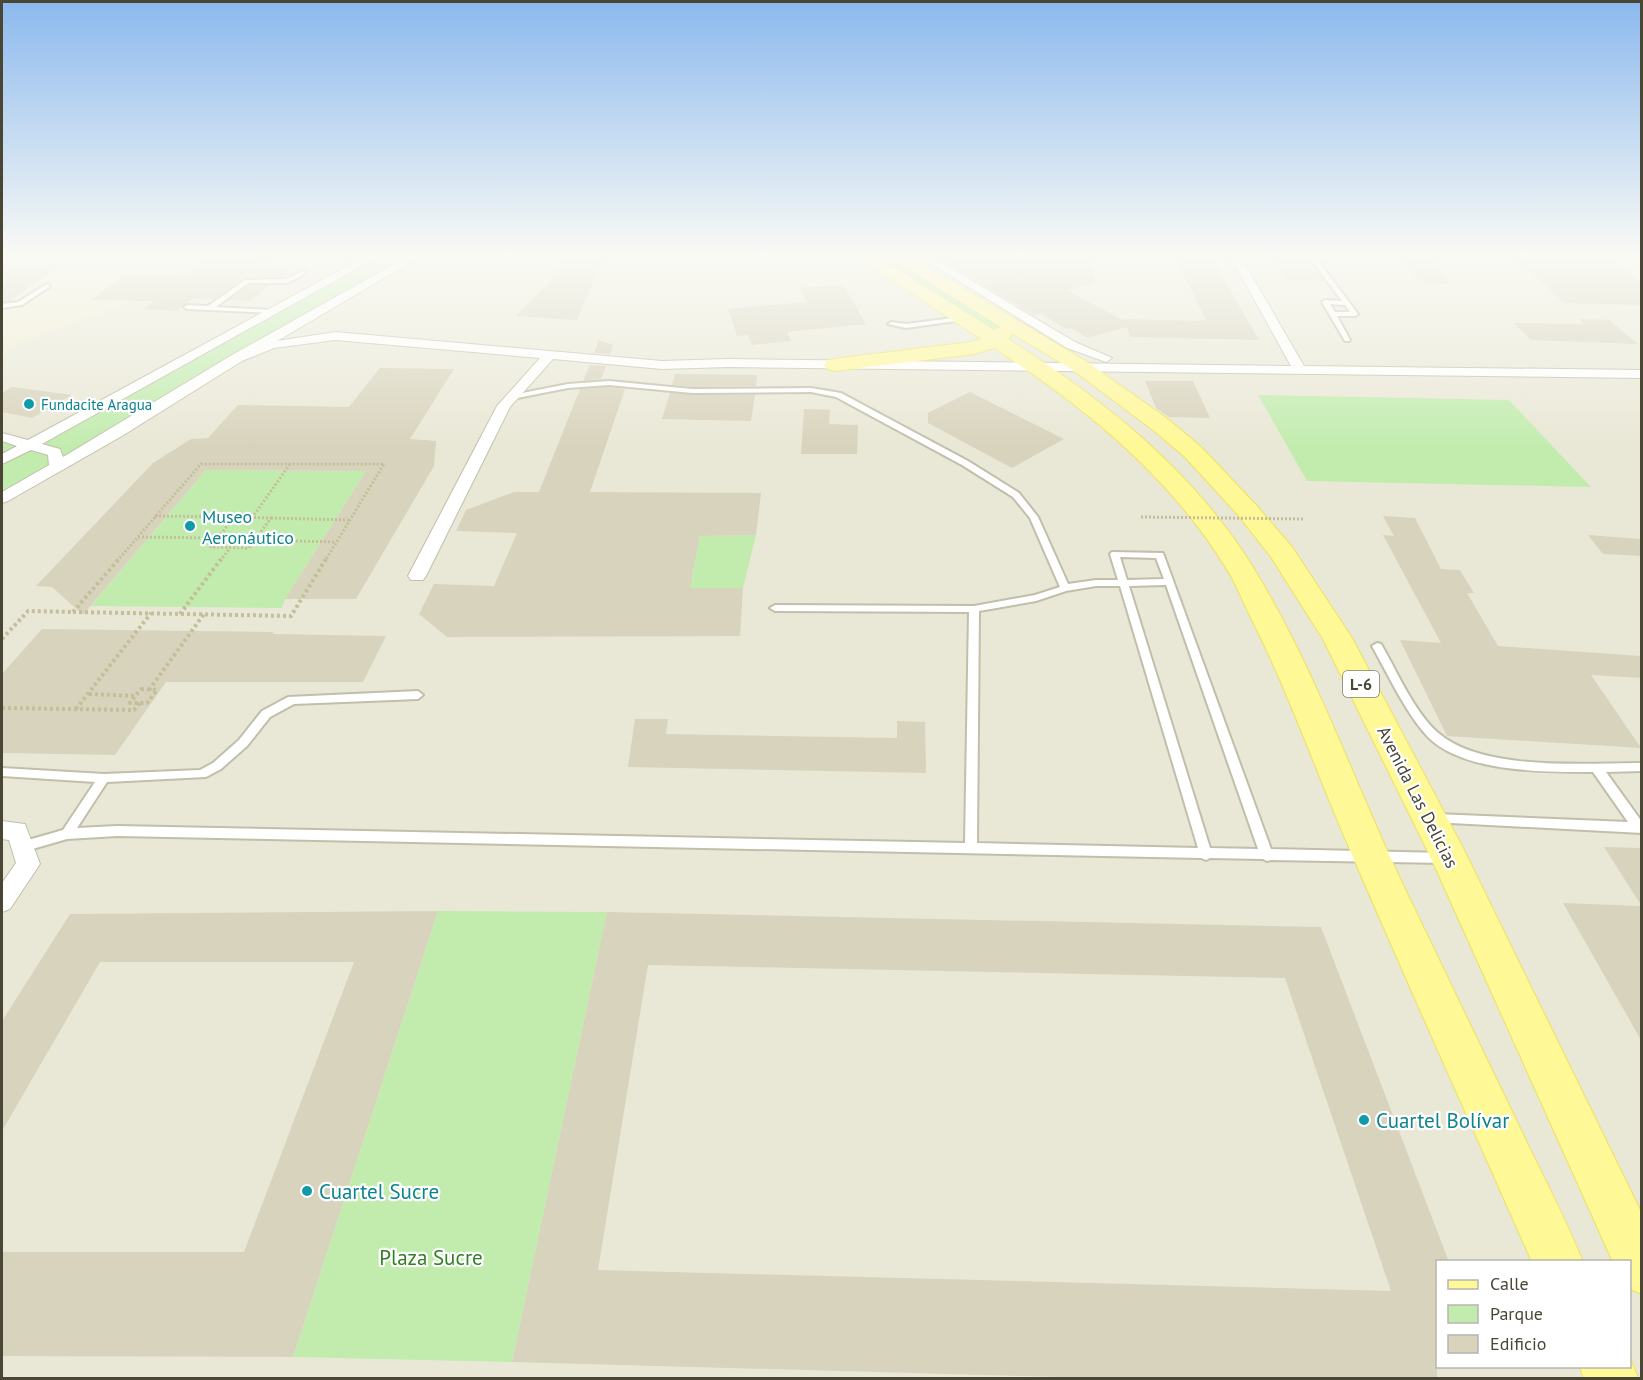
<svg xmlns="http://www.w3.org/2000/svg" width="1643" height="1380" viewBox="0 0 1643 1380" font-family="'PT Sans',sans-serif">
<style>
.residential{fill:#e9e8d6;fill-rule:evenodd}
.education{fill:#efedd1}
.green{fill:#c2ecae}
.building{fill:#d8d3bc;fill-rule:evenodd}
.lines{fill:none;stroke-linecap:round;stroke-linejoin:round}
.lane-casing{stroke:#c1beaa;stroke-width:4}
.street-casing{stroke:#c1beaa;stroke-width:2}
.primary-casing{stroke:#ece15f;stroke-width:2}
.path-far1{stroke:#c4bf9a;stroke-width:3;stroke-dasharray:2 2;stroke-linecap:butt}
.path{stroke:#c4bf9a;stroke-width:4;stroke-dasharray:3 3;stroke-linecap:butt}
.lane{fill:#fff;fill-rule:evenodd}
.street{fill:#fff;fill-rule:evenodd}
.primary{fill:#fff897;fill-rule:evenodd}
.path-bridge{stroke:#c4bf9a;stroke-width:3;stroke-dasharray:2 2;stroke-linecap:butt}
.culture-dot{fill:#0f9aa8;stroke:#fff;stroke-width:2}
.labels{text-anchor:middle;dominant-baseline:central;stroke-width:4.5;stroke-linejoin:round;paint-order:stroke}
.far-culture-label{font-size:15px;fill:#0d838f;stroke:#fff;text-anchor:start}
.shield{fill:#fff;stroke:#807e72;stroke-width:1.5}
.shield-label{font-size:16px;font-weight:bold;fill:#494636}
.culture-label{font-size:18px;fill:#0d838f;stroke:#fff;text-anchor:start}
.street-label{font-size:18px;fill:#494636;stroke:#fff}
.near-culture-label{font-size:21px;fill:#0d838f;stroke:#fff;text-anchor:start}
.near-park-label{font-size:21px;fill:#338024;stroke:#fff}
</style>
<rect width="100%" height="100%" fill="#f5f4e8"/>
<path class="residential" d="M2 254H1641V1378H2ZM1438 1262H1630V1366H1438Z"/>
<path class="education" d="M2 254H214L172 272 141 298 22 342 2 357Z"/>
<path class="green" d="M378 254H420L2 493V436L31 441Z
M861 254H893L999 316 1004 325 995 341Z
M1258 395 1509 400 1591 487 1307 481Z
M206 470 366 471 285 599 282 608 91 606Z
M756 535 743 588H690L700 536Z
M438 911 607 912 512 1362 293 1357Z"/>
<path class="building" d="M215 254H273L256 268 288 270 280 277 244 278 213 299H192L176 311 143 309 154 301 91 300 124 275H186Z
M568 254H605L577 320 515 316 547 285Z
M931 254H1086L1096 282 1067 290 1124 321V319L1199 321 1206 320 1173 254H1209L1259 340 1130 337 1127 327 1087 338 1071 328 1066 329 1040 313 1034 315Z
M1269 254H1305L1324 281 1287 280Z
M1394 254H1425L1450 280H1446L1450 284 1424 283 1417 279Z
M1508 254H1604L1641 282V305L1565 303Z
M2 265H62L10 301 2 302Z
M843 284 866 324 787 332 791 341 752 345 748 335 737 336 728 309 808 302 800 288Z
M249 285H270L250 301 229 300Z
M1579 319 1609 320 1638 344 1531 340 1514 323 1584 324Z
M599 340 613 345 610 354 594 353Z
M590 365 606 366 601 379 583 381Z
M380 368 454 369 410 439 436 441 434 466 356 599H285L366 471 206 470 83 615 52 587 36 586 153 463 191 439 208 438 238 405 349 407Z
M675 374 757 375 756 386 692 387 672 385Z
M1145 381H1193L1210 418 1169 417 1156 408Z
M12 387 72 395 32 418 2 412V393Z
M609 387 625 389 590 492 761 493 756 535 700 536 690 588H743L740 636 447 637 419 614 434 584 494 586 517 533 456 531 466 510 514 492H539L580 389Z
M970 392 1064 439 1012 468 928 423V413Z
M670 393 755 395 751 421 662 419Z
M804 409 830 410 829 424 858 425 857 454H801Z
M1383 516 1415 518 1441 569 1460 570 1474 593H1467L1498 646 1641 656V678L1591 675 1641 748 1447 736 1400 640 1441 643 1383 535 1394 536Z
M1588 535 1641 539V556L1603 554Z
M42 629 274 632 272 634 386 636 363 682H166L115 755 2 753V674Z
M635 719H668L666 734 897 738V721L925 722 926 773 628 767Z
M1604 847 1641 848V905Z
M1563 903 1641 906V1040Z
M438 911 293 1357 2 1356V1252H244L354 962H100L2 1131V1021L70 914Z
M607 912 1321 927 1449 1262H1437V1378H1095L512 1362ZM648 965 1285 978 1391 1291 598 1270Z"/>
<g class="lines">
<defs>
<path id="lane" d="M1307 254H1313L1358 314 1355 316H1337L1350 340 1349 341H1345L1322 302 1325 300 1342 301ZM1330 304 1345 305 1350 312H1335Z
M303 271 305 272V274L287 283H248L216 307 270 310 272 311V313L187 309 184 307 187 305 208 306 245 280 286 279Z
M47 284 50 286 49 287 22 305 2 308V304L18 302Z
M961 317 964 319 963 320 906 328 888 324 891 322 906 324Z
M609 381 692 389 811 388 841 393 968 461 1019 493 1038 517 1068 584 1096 580H1118L1110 554 1112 552 1163 553 1271 849 1445 853 1449 854 1451 858 1449 862 1445 863 1271 860 1267 861 1263 859 1210 858 1206 860 1201 858 117 836 67 839 22 852 18 851 16 847 18 843 63 830 95 782 2 776V768L104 774 200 770 213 763 239 740 262 711 288 697 418 691 423 695 418 699 294 704 270 717 247 746 221 769 206 777 107 782 77 828 117 826 965 843 969 612 775 611 770 608 775 605 974 606 1035 595 1060 587 1030 518 1013 497 962 465 836 397 811 392 692 393 609 385 568 388 512 399 508 397 512 395 568 384ZM1120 557 1156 558 1164 579 1127 580ZM1166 585 1258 849 1210 848 1129 586ZM1096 586H1120L1198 848 977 843 979 611 1036 601 1066 591Z
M1377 643 1381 644C1397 671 1413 710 1437 732 1482 772 1585 763 1642 763V771L1606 772 1642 822V833L1432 822 1430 819 1432 816 1436 814 1628 822 1593 772C1546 772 1462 773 1427 736 1404 710 1389 676 1372 646Z"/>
<path id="street" d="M370 254H383L42 444 60 449 63 457 232 355 412 254H425L277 341 335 332 662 361 728 359 1291 366 1229 254H1239L1304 366 1642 370V378L728 367 662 369 553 359 510 407 426 576 423 580H411L408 576 497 406 540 358 335 340 274 348 242 361 122 436 8 501 2 503V492L49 465 48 455 31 450 2 464V454L17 446 2 441V433L28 440Z
M915 254H927L1075 342 1112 358 1106 362 1067 348Z
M1631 254H1642V261Z
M2 821 25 824 40 864 10 909 2 912V883L16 863 9 840 2 839Z"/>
<path id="primary" d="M852 254H873L994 330 1001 327 884 254H905L1087 362 1169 420 1201 447 1256 505 1292 547 1352 638 1463 848 1642 1214V1294L1630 1289V1262H1613L1432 860 1323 639 1271 557 1238 515 1185 457 1153 430 1073 370 1013 334 1008 339C1103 399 1194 471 1254 569 1315 668 1353 780 1403 885 1442 965 1480 1046 1519 1126 1540 1171 1564 1215 1583 1262H1532C1473 1128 1412 994 1354 859 1319 780 1291 697 1252 620 1244 604 1237 586 1228 571 1171 477 1085 407 994 348L974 354 834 371 827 369 824 365 827 361 834 359 971 342 981 339Z
M1630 1358 1638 1378H1584L1579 1366H1630Z"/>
</defs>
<use href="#lane" class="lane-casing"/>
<use href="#street" class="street-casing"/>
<use href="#primary" class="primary-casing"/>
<path class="path-far1" d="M155 516 234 517
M234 517 271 518 249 548 211 547Z
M252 518 290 464
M271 518 349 520
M138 537 217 538
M256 540 336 542
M117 561 201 464H384L325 561
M220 561 230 548"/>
<path class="path" d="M73 612 291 616 326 559
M73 612 119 559
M180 614 221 559
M2 639 28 611 73 612
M141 689 157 690 147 703H130Z
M149 690 204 614
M89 694 135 696
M2 708 134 710 140 703
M76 709 151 613"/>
<use href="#lane" class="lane"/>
<use href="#street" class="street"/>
<use href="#primary" class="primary"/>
<path class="path-bridge" d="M1141 517 1305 519"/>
</g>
<linearGradient id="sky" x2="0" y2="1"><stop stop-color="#8bb9ee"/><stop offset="0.57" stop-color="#fafaf5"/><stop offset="1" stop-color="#fafaf5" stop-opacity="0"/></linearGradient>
<rect width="1643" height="447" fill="url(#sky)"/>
<g class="culture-dot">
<circle cx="29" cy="404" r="6"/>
<circle cx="190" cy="526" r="6"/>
<circle cx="1364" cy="1120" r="6"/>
<circle cx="307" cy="1191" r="6"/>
</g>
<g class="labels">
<g class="far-culture-label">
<text x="41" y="404">Fundacite Aragua</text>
</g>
<rect class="shield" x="1343" y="671" width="36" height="26" rx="4.5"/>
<g class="shield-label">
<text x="1361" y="684">L-6</text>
</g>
<g class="culture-label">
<text x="202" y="516">Museo<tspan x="202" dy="21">Aeronáutico</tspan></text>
</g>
<g class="street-label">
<text transform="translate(1418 797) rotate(63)">Avenida Las Delicias</text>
</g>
<g class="near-culture-label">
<text x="1376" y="1120">Cuartel Bolívar</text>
<text x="319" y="1191">Cuartel Sucre</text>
</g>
<g class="near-park-label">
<text x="431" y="1257">Plaza Sucre</text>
</g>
</g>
<rect width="1643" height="1380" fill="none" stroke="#494636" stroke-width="6"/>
<rect x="1436" y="1260" width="195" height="108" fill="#ffffff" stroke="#b6b5af" stroke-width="1.5"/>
<rect x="1448" y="1280" width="30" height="9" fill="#fff897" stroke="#b6b5af" stroke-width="1.5"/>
<text x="1490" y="1290" font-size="18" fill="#494636">Calle</text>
<rect x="1448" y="1305" width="30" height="18" fill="#c2ecae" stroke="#b6b5af" stroke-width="1.5"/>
<text x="1490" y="1320" font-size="18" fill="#494636">Parque</text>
<rect x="1448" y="1335" width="30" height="18" fill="#d8d3bc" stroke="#b6b5af" stroke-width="1.5"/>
<text x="1490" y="1350" font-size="18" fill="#494636">Edificio</text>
</svg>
